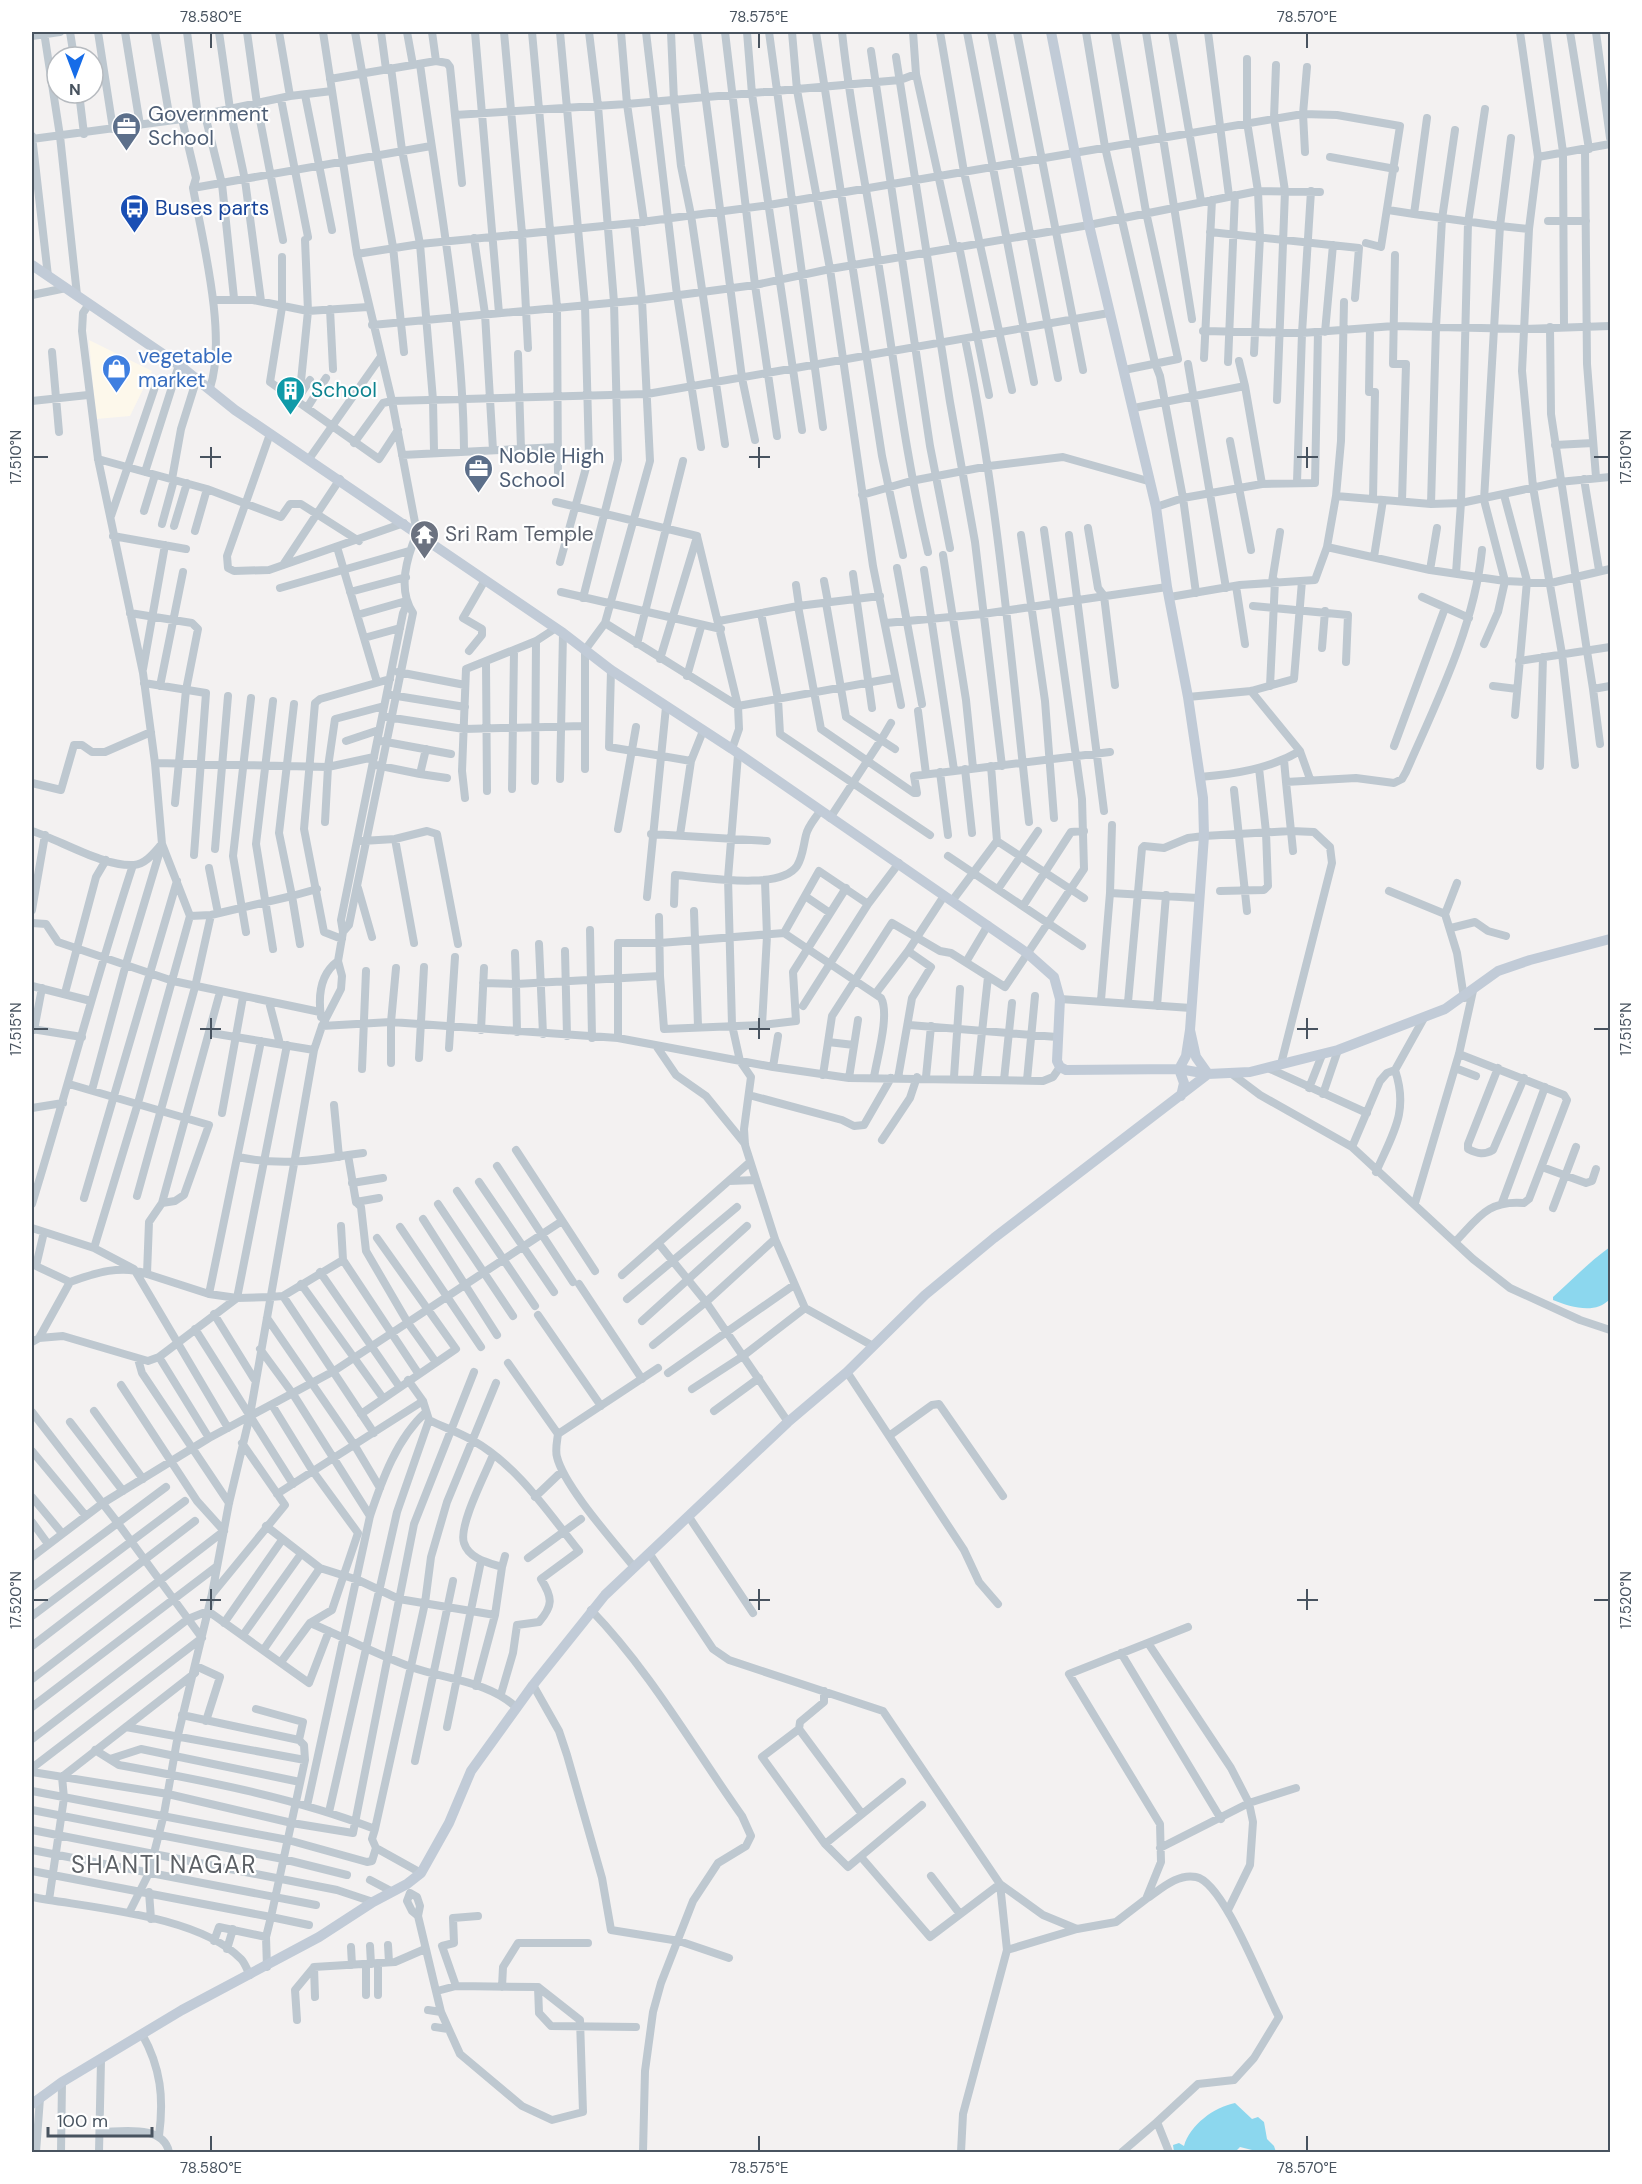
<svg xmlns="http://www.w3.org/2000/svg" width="1642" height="2184" viewBox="0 0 1642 2184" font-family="'DM Sans',sans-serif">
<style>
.commercial{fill:#fdf8eb}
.water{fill:#8cd7ee}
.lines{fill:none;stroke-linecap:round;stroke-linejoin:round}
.street{stroke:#bec8d0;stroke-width:8}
.secondary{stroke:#c1cbd7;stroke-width:10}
.ticks{fill:none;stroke:#48535f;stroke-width:2}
.labels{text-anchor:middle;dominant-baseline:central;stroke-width:4.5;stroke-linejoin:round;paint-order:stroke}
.service-label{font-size:21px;fill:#4e5e75;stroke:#fff;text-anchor:start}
.transit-label{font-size:21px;fill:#164399;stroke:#fff;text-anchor:start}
.shop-label{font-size:21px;fill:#366cbe;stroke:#fff;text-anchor:start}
.culture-label{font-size:21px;fill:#0d838f;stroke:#fff;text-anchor:start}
.worship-label{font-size:21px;fill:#5b616d;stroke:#fff;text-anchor:start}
.quarter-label{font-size:24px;letter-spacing:1.5px;fill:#5d6166;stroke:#fff}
.neatline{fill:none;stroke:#48535f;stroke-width:2}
.ticks-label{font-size:15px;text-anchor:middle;fill:#48535f}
</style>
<rect width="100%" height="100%" fill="#f3f1f1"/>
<path class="commercial" d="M89 340 152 371 130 416 96 419Z"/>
<path class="water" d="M1610 1247V1299C1595 1315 1571 1307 1553 1300V1297C1572 1280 1589 1262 1610 1247Z
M1235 2103 1252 2119 1258 2117 1264 2122 1267 2139 1274 2146 1276 2152H1260L1240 2147 1235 2152H1174L1173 2145 1179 2143 1184 2146C1190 2125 1214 2107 1235 2103Z"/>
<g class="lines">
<path class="street" d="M44 32 60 136 77 295
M70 32 74 57
M98 32 113 129
M125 32 140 125
M155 32 170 120
M187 32 198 116
M219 32 230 109 245 180 261 301
M247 32 257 104 283 240
M279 32 290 96
M323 32 357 254 392 401 417 533C407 557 397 589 413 613L349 925 343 932
M355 32 393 247 404 352
M381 32 386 69
M407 32 413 65
M432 32 436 61
M475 32 499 313
M504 32 522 233 528 348
M532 32 557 307 558 476
M621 32 627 104 644 222
M646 32 677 295 701 447
M671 32 674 101 681 166 691 215 725 444
M697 32 742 378 755 440
M725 32 755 285 777 436
M747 32 752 94 802 430
M769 32 823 427
M792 32 797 90 830 269 873 566 901 705
M816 32 882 456 903 555
M842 32C850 109 866 184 878 261 894 358 905 455 928 552
M913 32 916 74 954 247
M940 32 964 172 1012 390
M967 32 1034 382
M991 32 1058 378
M1017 32 1083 370
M1086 32 1105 147 1155 363 1160 376 1183 498 1196 593
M1115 32 1146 212 1178 359 1124 370
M1146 32 1192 319
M1172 32 1201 201
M1208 32 1229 196
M1520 32 1538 157
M1546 32 1563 152 1564 327
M1570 32 1589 149
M1596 32 1610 138
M32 36 60 32
M871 51 930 446 950 548
M896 57 950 402 975 542 1002 766
M1247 59V122L1258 191 1260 237 1254 353
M420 64C437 192 463 321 464 451
M1276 65 1274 118 1285 191 1277 400
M391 68 402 150 420 244 433 400 434 451
M330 79 436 61 447 63 450 67 462 183
M79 93 84 134
M305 95 332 230
M281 99 308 237
M205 115 222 184 234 298
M455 115 627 104 900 80 916 74
M1427 118 1414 214 1500 226 1484 500 1505 581 1498 612 1484 644
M182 119 196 178 193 188C203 242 227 337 210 388
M32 136 48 276
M1511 138 1500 226 1529 229
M32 139 182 119 290 96 332 91
M1585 149 1587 364 1596 477
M1305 152 1303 114 1307 67
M1330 157 1395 169
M193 188 431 146
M1388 210 1414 214
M1548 221H1586
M1210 232 1359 248 1355 298
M474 238 485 314 493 450
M959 246 989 395
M357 254 420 244 634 223 769 205 1303 114 1337 115 1400 126 1381 247 1366 243
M1395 255 1393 364H1406L1402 501
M282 257V307L270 382 379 459 398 430
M32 295 66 288
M213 300H253L308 311 368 307
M89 304 83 313 82 331 98 459 143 673 155 763 162 844 190 916 138 1103 94 1248
M330 309 333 369
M372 325 642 300 755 285 830 269 1089 225 1258 191 1320 192
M1550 327 1551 414 1587 651 1593 689 1610 686
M1370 328 1369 392H1375L1373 499
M1203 331 1302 333 1394 326 1524 329 1610 326
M1325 332 1333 245
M965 339C998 498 1011 660 1029 822
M52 352 59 432
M518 354 521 449
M1204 358 1212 200
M1239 361 1245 386
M1228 362 1235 195
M1188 364 1226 588
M301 381 308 311 305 240
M32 401 88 395
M296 401 310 380
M307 408 326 378
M1134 408 1245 386 1262 484 1183 498 1156 507
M270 434 227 556 228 568 234 571 269 570 404 523
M1230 441 1251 550
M354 443 383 403 392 401 647 394 1109 313
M1555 445 1593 443
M402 455 558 447
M98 459 207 489 281 517 290 504H301L359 541
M309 459 380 358
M145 472 179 365
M172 479 181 429 197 378
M1584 479 1599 570
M1297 482 1302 333 1311 191
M1262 484 1315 483 1318 332
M862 495 911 481 989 466 1063 457 1148 481
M1504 495 1527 581 1515 715
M1336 496 1341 441 1344 302
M556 502 697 536
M1431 504 1436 327 1442 219 1455 130
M144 511 155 475
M111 516 156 384 172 383
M162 524 174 480
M174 526 187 483
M1088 528 1098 588 1104 596 1115 685
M195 531 207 489
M1021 535 1045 701 1054 818
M1069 535 1104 811
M113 536 186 549
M697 536 738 706 739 729 732 749
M337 547 377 682
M1327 547 1336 496 1431 504 1461 503 1468 223 1485 109
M943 555 966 700 973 768
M1374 557 1383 500
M560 562 589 457 585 305 560 32
M283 565 340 479
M897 568 922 704
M924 570 954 770
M1430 570 1437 528
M1456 573 1461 503 1559 482 1610 477
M853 574 872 708
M824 581 828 602
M1272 582 1280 532
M796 585 799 606
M1236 586 1245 644
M280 588 409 551
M350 592 406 577
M561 592 721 629
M1170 597 1240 585 1315 580 1327 547 1430 570 1505 581 1551 583 1610 569
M1422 597 1469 618
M583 598 618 460 614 302 598 106 589 32
M826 603 846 717 881 740 830 818
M798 606 821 729 914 793H917L914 776 1110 752
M1253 606 1348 615 1346 662
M130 613 192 623 198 629 186 690 175 803
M761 613 778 699 780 734 930 835
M357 615 406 601
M719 621 798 606 880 596
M605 623 738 706 894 678
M886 623 983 614 1167 587
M364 638 400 628
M637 644 683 461
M1322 648 1325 611
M469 651 482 635V629L463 618 485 580
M660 659 697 537
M1519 661 1610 647
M486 663 487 791
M143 669 165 545
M611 670 609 747 691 761
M398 672 465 685
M687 676 701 627
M144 683 206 693 194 855
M160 686 183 572
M1270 686 1275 581
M1493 686 1517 689
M1593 689 1600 744
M1251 691 1300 751 1310 779
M391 695 465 707
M1188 697 1251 691 1294 679 1302 581
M918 711 926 774
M387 717 464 729 583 726
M891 723 881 740 895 749
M346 741 379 730
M381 741 451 754
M1394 746 1445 608
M426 749 420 774 447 778
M738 755 728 878 732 1025 740 1061 751 1077 744 1129 745 1145 775 1239 805 1308 873 1346
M1284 760 1286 782
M155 763 328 767 374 757
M376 765 420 774
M1575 765 1562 654 1533 487 1522 371 1529 229 1538 157 1610 144
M1540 766 1543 657
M585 769V650L605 623 650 461 642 300 634 223
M965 769 972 833
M940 772 948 835
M1200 777C1235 774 1269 769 1300 751
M560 779 563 633
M535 781 536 641
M32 783 61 790 74 745H82L92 752H105L151 732
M512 789 514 651
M1234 790 1247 911
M465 798 462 771 466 669 536 641 556 628
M325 822 328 767 335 719 384 706
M618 829 636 727
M32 831C60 840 104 867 134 865 145 864 153 854 160 846
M651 834 767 841
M680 835 691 761 703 731
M395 839 414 943
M362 841 395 839 427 831 437 834 458 944
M997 841 1084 898
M215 849 228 696
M1293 851 1286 782 1356 778 1394 783 1402 779 1406 772C1437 701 1474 628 1482 550
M948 856 1082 946
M209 868 218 913
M358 888 372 937
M998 889 1038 831
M1220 891 1264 890 1268 886 1266 832 1259 768
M1389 891 1445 914 1457 953 1464 998
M1110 893 1198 898
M805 896 830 913
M647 897 666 707
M952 901 997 841 991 766
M674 904 675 875C703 877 780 891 797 866 803 856 803 847 806 835 808 826 815 819 820 811
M1023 906 1071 832 1084 831
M32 910 45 835
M694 911 698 1026
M1445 914 1457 883
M190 916 211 915 292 896 279 833 294 704
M659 917 660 976
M32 923 46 924 58 942 173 981 320 1012
M1451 928 1475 922 1488 931 1506 936
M590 930 592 1038
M246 932 233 856 251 698
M784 933 819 871 868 904
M342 939 324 932 304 829 315 703 320 699 390 679
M300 944 292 896 317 889
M539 944 543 1034
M273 949 256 844 273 701
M565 951 567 1036
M966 962 988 925
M483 983 516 984 515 953
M32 986 91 1001
M65 993 96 877 106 860
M876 993 908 951 944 896
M1060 999 1191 1008
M1101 1000 1110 893 1112 825
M269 1002 280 1044
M1128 1002 1142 848 1144 846 1164 848 1188 838 1204 836 1291 831 1314 832 1330 847 1332 863 1281 1064
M803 1006 868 904 899 863
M1157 1006 1166 895
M321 1017C318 996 320 974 338 961
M762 1025 767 936 765 881
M909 1025 1057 1037
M322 1026 391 1022 618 1038 773 1067 849 1078 1043 1081 1053 1077 1060 1067
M32 1029 82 1037
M34 1030 42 988
M481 1030 484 968
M517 1032 516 984 660 976 664 1029 762 1025 796 1021 793 972 846 888
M211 1033 314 1050
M618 1038V943H660L784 933 881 998C890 1014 877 1058 874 1077
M828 1042 854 1045
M657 1047 676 1075 706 1096 745 1144
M449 1048 455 957
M419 1058 424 967
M391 1063V1022L396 968
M773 1067 778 1036
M1268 1068 1367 1113
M1455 1068 1476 1076
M1498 1068 1468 1144V1149C1478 1154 1484 1155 1493 1150L1524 1078
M362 1069 366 971
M1232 1074 1260 1095 1352 1147 1473 1259 1510 1288 1580 1320 1610 1330
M823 1075 832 1016 892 923 940 951 951 953 1005 987 1084 869 1082 799 1044 530
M926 1077 931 1026
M954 1077 960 989
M849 1078 858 1020
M898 1078 912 998 931 967 908 951
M977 1078 988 977
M1004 1080 1012 1003
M1027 1080 1035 996
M1309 1088 1322 1055
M92 1090 126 964 162 844
M1323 1094 1338 1050
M749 1095 842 1120 854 1126 864 1125 891 1078
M334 1105 339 1157
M32 1108 63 1103
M222 1113 243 997
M882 1140 910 1098 917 1077
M1352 1147 1380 1081 1387 1073 1395 1070 1424 1018
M516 1150 595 1271
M363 1153 348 1155 356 1202 361 1207 366 1251 408 1323 435 1361
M238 1157C276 1165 310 1162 348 1155
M497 1166 573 1282
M1542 1167 1586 1183 1592 1181 1596 1169
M1376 1172C1393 1133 1409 1112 1395 1070
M729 1181 756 1180
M479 1182 554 1292
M352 1183 383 1178
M457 1191 535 1306
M137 1196 195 987 211 915
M84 1198 177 881
M356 1202 379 1198
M162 1203 220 992
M1415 1203 1459 1054 1473 991
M1502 1203 1545 1087
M32 1204C67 1091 96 977 133 865
M438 1204 513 1316
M1553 1208 1576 1147
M423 1219 497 1335
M341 1226 343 1260 418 1373
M400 1227 481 1347
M32 1228 94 1248 134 1269 228 1428
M44 1232 36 1266 70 1282
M1456 1241C1479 1217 1488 1200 1524 1203L1529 1199 1567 1100 1564 1095 1459 1054
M659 1244 706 1302 788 1422
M320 1272 399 1386
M147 1274 209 1294 237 1298 270 1297 283 1296 343 1260
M622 1275 750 1162
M301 1284 383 1398
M579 1284 642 1379
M209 1294 261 1041
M283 1296 374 1433
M627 1299 737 1207
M214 1314 254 1379
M538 1315 601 1406
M267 1318 355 1446 380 1488
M642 1321 747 1226
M195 1329 293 1484
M39 1338 63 1336 148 1361 159 1357 237 1298 287 1045
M32 1342 39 1338 70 1282C95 1273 122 1264 147 1274L149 1222 162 1203 175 1201 184 1195 209 1125 69 1084
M653 1345 706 1302 775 1239
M260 1349 293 1394 370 1516
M159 1357 209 1438
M138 1359 142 1373 229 1503
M508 1363 558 1434C557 1442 555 1450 557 1457 564 1486 614 1542 634 1567
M847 1372 964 1550 979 1582 998 1604
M668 1373 794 1285
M408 1380 423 1401 429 1420C443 1427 458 1432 472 1440 517 1465 547 1511 579 1551L541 1579C553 1598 553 1606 539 1622L517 1625 513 1653 501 1694
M692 1389 743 1356 805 1308
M272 1405 312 1470 358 1533 332 1610 310 1623 281 1662
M94 1411 143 1479
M714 1411 759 1378
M32 1412 117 1522 202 1638 32 1768
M361 1414 456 1349 377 1238
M70 1422 123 1491
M558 1434 658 1368
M889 1436 932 1405 939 1404 1003 1496
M32 1451 86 1516
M493 1455C486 1473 458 1526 464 1543 469 1559 489 1563 502 1567L505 1556
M277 1494 423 1401
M32 1497 61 1532
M535 1497 558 1475
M689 1517 753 1613
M32 1522 48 1544
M266 1526 320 1568 358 1580 399 1599 495 1615
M649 1553 713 1649 729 1660 883 1711 1000 1884 1043 1915 1077 1929 1116 1922 1146 1899 1161 1862 1160 1824 1069 1674 1188 1627
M32 1557 103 1503 209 1438 334 1371 562 1221
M528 1558 581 1519
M32 1587 166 1487
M213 1593 285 1505 242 1443
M591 1610C650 1671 693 1747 742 1816L751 1836 746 1846 718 1863 693 1901 661 1983 653 2012 645 2071 643 2152
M32 1616 185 1501
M224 1623 282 1540
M310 1623C344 1637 377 1655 411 1667 448 1680 488 1681 517 1708
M243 1635 301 1554
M1148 1643 1231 1768 1249 1803 1253 1822 1250 1865 1228 1910
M32 1646 195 1521
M264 1649 320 1568
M1121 1653 1221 1819
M196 1666 220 1677 206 1721
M32 1679 224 1531 197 1501 121 1385
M533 1685 559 1731 567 1755 602 1878 611 1930 679 1941 729 1958
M476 1686 495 1615 502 1567
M824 1691V1702L800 1722 799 1729 762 1757 825 1844 848 1867 922 1805
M32 1707 216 1567
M182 1715 299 1740
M126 1727 305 1760
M447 1727 481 1561
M799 1729 862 1814
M32 1739 188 1619 208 1611 309 1683 329 1631
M95 1750 119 1765C205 1781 293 1797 375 1829L372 1839 376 1848 421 1873
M110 1759 141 1749 300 1782
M415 1761 453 1581
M32 1772 168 1794 292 1823 353 1833 414 1524 474 1372
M32 1791 288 1840 367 1862 372 1861 376 1848
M307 1806 370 1516C382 1480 397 1438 426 1412
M32 1810 283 1859 347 1875
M329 1812 397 1512 429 1420
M375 1829 425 1603 431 1557 447 1502 496 1383
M32 1830 337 1890 373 1902
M825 1844 902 1782
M1160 1848 1249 1803 1296 1788
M32 1850 316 1905
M861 1857 930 1937 1000 1884
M32 1871 271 1917 305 1760 304 1745 299 1740 303 1722 256 1709
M931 1876 960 1914
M370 1880 391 1891
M1000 1884 1007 1950 1077 1929
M149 1892 151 1919
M410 1893 417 1897 420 1906 418 1916 412 1911 407 1901Z
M32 1897C90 1908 198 1915 241 1959 245 1963 247 1970 250 1975
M1146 1899C1160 1890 1177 1873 1196 1877 1224 1882 1264 1990 1279 2017L1254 2058 1234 2080 1198 2084 1157 2122
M49 1900 64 1798 62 1777 195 1673
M129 1913 149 1873 164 1814 178 1735 212 1594 229 1503 250 1415 314 1050 322 1026 341 989 342 976 338 961 343 932 341 920 403 613 407 604
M418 1916 441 2012 460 2054 522 2106 552 2120 583 2112 580 2020 538 1987 456 1986 437 1991
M214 1941 219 1927 266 1937
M388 1945 389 1962
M370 1946 371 1964
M351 1947 352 1965
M227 1949 233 1929
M378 1963V1995
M366 1964V1995
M267 1967 266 1937 271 1917 309 1925
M314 1967 315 1997
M456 1986 442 1946 454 1943 453 1918 478 1916
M502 1987 503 1967 518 1943H588
M538 1987 539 2013 551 2026 636 2027
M428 2010 441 2012
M297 2020 295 1990 314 1967 395 1962 425 1949
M435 2027 448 2029
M142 2034C161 2068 164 2098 159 2136
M100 2132C122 2132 163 2124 169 2152
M36 2152 40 2098
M61 2152 62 2082
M99 2152 101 2060
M961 2152 963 2114 1007 1950
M1122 2152 1157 2122 1169 2152"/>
<path class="secondary" d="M1051 32 1089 225 1156 507 1167 587 1188 697 1203 798 1204 836 1190 1030 1186 1056 1179 1069 1184 1083 1181 1096
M32 265 179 365 235 410 563 633 611 670 732 749 1027 953 1054 977 1060 999 1057 1061 1060 1067 1066 1070 1179 1069 1208 1074 1250 1072 1338 1050 1445 1009 1498 971 1530 960 1610 939
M32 2104 62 2082 182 2010 319 1937 373 1902 407 1884 421 1873 449 1823 471 1771 533 1685 605 1595 788 1422 847 1372 925 1295 994 1238 1208 1074 1196 1057 1190 1030"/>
</g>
<path class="ticks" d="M211 33V48M759 33V48M1307 33V48M211 447V468M759 447V468M1307 447V468M33 457H48M200 457H221M749 457H770M1297 457H1318M1594 457H1609M211 1018V1039M759 1018V1039M1307 1018V1039M33 1029H48M200 1029H221M749 1029H770M1297 1029H1318M1594 1029H1609M211 1589V1610M759 1589V1610M1307 1589V1610M33 1600H48M200 1600H221M749 1600H770M1297 1600H1318M1594 1600H1609M211 2136V2151M759 2136V2151M1307 2136V2151"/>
<defs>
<symbol id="office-pin" viewBox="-11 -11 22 30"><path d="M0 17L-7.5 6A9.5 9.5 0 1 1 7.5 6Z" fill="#5c6f8a" stroke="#fff"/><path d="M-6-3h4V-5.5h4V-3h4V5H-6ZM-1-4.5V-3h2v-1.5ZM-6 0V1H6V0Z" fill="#fff"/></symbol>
<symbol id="bus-pin" viewBox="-11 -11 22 30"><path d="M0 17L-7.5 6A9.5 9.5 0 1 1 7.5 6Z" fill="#1a4fb4" stroke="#fff"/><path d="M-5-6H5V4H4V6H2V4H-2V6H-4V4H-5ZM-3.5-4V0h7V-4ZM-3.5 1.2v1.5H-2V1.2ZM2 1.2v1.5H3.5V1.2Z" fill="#fff"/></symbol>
<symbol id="shop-pin" viewBox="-11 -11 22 30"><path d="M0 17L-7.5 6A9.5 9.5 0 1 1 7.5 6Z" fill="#3f7fe0" stroke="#fff"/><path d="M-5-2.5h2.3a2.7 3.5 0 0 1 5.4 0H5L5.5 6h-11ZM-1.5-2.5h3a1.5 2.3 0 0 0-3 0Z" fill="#fff"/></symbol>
<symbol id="building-pin" viewBox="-11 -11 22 30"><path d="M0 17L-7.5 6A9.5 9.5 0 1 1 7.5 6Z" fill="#0f9aa8" stroke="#fff"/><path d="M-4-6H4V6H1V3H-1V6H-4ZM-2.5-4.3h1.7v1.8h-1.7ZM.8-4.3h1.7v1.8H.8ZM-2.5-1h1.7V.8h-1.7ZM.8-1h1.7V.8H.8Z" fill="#fff"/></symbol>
<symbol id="temple-pin" viewBox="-11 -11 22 30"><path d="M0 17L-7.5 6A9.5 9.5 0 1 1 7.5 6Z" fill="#6b7280" stroke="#fff"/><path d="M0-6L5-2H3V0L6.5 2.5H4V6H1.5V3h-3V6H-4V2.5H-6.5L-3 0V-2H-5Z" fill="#fff"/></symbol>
</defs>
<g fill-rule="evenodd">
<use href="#office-pin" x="110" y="110" width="33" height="45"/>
<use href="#bus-pin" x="118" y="192" width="33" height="45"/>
<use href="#shop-pin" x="100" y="352" width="33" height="45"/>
<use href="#building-pin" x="274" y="374" width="33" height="45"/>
<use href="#office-pin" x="462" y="452" width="33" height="45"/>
<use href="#temple-pin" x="408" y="518" width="33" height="45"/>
</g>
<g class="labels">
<g class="service-label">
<text x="148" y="114">Government<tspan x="148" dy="24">School</tspan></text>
<text x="499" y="456">Noble High<tspan x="499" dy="24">School</tspan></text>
</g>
<g class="transit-label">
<text x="155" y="208">Buses parts</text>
</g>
<g class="shop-label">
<text x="138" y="356">vegetable<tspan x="138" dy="24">market</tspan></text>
</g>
<g class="culture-label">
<text x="311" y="390">School</text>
</g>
<g class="worship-label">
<text x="445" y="534">Sri Ram Temple</text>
</g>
<g class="quarter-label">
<text x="164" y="1864">SHANTI NAGAR</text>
</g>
</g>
<rect width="1642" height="2184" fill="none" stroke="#ffffff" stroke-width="66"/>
<g transform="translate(75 75) rotate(180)"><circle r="28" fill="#ffffff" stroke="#b6babf" stroke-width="1.5"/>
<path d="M0-4.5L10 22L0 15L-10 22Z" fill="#166ce8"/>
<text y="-9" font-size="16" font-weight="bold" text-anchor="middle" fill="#48535f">N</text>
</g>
<path d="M48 2127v9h104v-9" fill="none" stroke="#48535f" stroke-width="3"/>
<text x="57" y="2127" font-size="18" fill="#48535f" stroke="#ffffff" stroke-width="4.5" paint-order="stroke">100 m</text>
<rect x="33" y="33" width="1576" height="2118" class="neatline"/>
<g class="ticks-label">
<text x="211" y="22">78.580°E</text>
<text x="759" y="22">78.575°E</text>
<text x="1307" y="22">78.570°E</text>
<text transform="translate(1626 457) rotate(-90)" y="5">17.510°N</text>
<text transform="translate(16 457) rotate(-90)" y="5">17.510°N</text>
<text transform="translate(1626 1029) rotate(-90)" y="5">17.515°N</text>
<text transform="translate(16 1029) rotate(-90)" y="5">17.515°N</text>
<text transform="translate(1626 1600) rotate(-90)" y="5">17.520°N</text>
<text transform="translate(16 1600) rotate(-90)" y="5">17.520°N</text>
<text x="211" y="2173">78.580°E</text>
<text x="759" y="2173">78.575°E</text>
<text x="1307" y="2173">78.570°E</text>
</g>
</svg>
